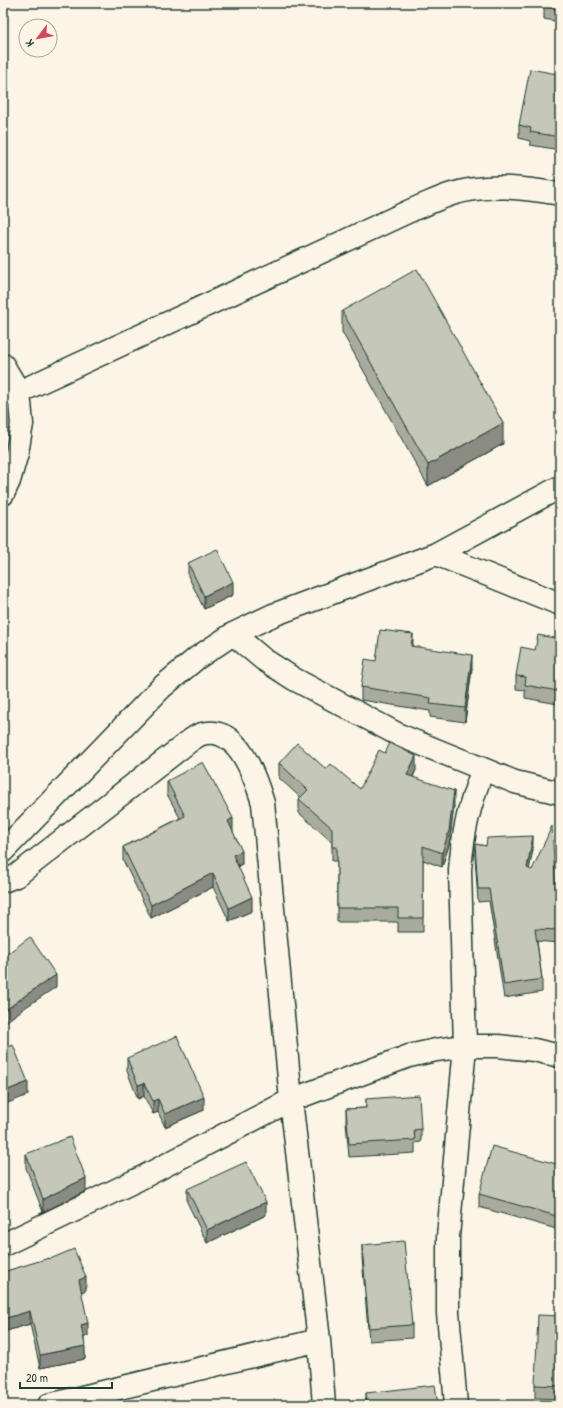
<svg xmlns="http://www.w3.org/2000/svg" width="563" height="1408" viewBox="0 0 563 1408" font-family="'Patrick Hand',sans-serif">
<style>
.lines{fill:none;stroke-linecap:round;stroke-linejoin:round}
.minor-casing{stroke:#1f3d34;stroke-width:25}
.minor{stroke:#fcf5e5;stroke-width:22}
.wall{fill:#a9ab9f;stroke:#1f3d34}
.shaded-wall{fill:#8a8b82;stroke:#1f3d34}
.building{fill:#c5c7b9;stroke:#1f3d34}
</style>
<rect width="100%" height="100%" fill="#fcf5e5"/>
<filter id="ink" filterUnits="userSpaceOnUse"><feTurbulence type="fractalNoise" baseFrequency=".025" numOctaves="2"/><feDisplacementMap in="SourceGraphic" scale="8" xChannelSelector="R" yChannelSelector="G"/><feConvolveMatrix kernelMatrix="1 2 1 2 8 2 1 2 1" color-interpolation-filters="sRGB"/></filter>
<g filter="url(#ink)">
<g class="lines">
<defs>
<path id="minor" d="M3 365 19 392 22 424 17 453 9 481 3 494
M3 393 19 392 414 209C427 204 439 198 452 194 487 183 525 188 560 194
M436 554 560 604
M233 634 263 659 294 679 399 735 515 782 560 793
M3 851 162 687 197 658 233 634 273 615 436 554 560 487
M3 881 16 876 191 740C194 738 198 735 202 734 238 724 255 777 263 803L291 1100 319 1340 324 1405
M3 1245 139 1179 291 1100 409 1056 436 1050 465 1046H498L534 1050 560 1056
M49 1405 319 1340
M456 1405 448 1313V1237L465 1046 460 870C463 831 469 806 483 769"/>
</defs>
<use href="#minor" class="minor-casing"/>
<use href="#minor" class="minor"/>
</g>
<path class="wall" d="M560 3V22L544 19V6Z
M557 80 560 81V150L530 145V141L519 138V125Z
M342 311 503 444 428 486 342 332Z
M188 563 233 595 204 609 188 576Z
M560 639V698H559L558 704 525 698V690L516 689V676L535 650Z
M413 647 472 668 465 722 430 717V711L361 700V687L376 661Z
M279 763 326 769 360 789 416 770 413 777 454 806 449 845 442 867 423 860V932H398V922H337V861H332V842L299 813V799L301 798 279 778Z
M167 781 233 831V832L242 864 238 866 252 911 229 921 213 887 151 918 123 860V847L180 818 167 794Z
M475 844 486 846 533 849 529 869 558 930V943L537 941 542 979V992L504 998 489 901 478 902 475 857Z
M127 1058 204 1110 165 1127 158 1112 153 1114 144 1096 138 1099 127 1071Z
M366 1099 421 1129V1142L415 1143V1153L349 1157 346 1122V1109L366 1108Z
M26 1154 86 1191 43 1212 26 1168Z
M560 1165V1230L479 1207V1194Z
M187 1189 266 1215 207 1243 187 1202Z
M362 1245 412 1325V1338L369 1341 362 1258Z
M560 1252V1273H558V1259Z
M50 1259 86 1290 81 1292 88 1336 84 1337 85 1359 40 1368 30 1324 3 1332V1272Z
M560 1316V1399L535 1398V1385Z
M366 1393 438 1405H366Z"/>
<path class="shaded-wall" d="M503 423V444L428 486V465Z
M233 582V595L204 609V596Z
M413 634V647L411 646Z
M472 655V668L465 722V708Z
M559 685V698L558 704V691Z
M416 756V770L407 789V775Z
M454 791V806L449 845 442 867V853Z
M233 818V831L228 834V821Z
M533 836V849L527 881V868Z
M242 851V864L233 868V855Z
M213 873V887L151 918V905Z
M252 897V911L229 921V908Z
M56 975V987L26 1007 3 1024V1012L26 995Z
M28 1082V1095L3 1105V1092Z
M144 1083V1096L138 1099V1085Z
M204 1097V1110L165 1127V1114Z
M158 1099V1112L153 1114V1101Z
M5 1158V1171L3 1172V1159Z
M86 1178V1191L43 1212V1199Z
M266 1202V1215L207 1243V1230Z
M86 1277V1290L79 1293V1280Z
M30 1311V1324L3 1332V1319Z
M88 1323V1336L81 1338V1325Z
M85 1346V1359L40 1368V1355Z"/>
<path class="building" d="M544 3H560V10L544 6Z
M530 69 557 74 556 80 560 81V137L530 132 531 128 519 125Z
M417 269 503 423 428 465 342 311Z
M217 549 233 582 204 596 188 563Z
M380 630 413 634 411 646 472 655 465 708 430 704 431 698 361 687 365 659 376 661Z
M538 635 560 639V685H559L558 691 525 685 526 677 516 676 521 647 535 650Z
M297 743 326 769 331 764 360 789 379 750 385 753 390 743 416 756 407 775 454 791 449 831 442 853 423 846V918H398V908H337V847H332V828L299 799 308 790 279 763Z
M203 762 233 818 228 821 242 851 233 855 252 897 229 908 213 873 151 905 123 847 185 816 167 781Z
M552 826 558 930 535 929 542 979 504 985 489 889H478L475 844 486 846 487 838 533 836 527 868 532 870Z
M30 937 56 975 26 995 3 1012V957Z
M177 1036 204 1097 165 1114 158 1099 153 1101 144 1083 138 1085 127 1058Z
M13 1045 28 1082 3 1092V1049Z
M419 1095 421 1129 414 1130 415 1140 349 1144 346 1109 366 1108V1099Z
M70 1137 86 1178 43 1199 26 1154Z
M492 1146 560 1165V1217L479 1194Z
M246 1162 266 1202 207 1230 187 1189Z
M404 1241 412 1325 369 1328 362 1245Z
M74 1249 86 1277 79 1280 88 1323 81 1325 85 1346 40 1355 30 1311 3 1319V1272L49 1258 50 1259Z
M560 1252V1260L558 1259Z
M538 1315 560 1316V1386L535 1385Z
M435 1385 438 1405H367L366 1393Z"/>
</g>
<rect width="563" height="1408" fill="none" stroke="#fcf5e5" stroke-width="16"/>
<rect x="8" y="8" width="547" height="1392" fill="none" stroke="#1f3d34" stroke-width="1.5" filter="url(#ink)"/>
<g transform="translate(38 38) rotate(238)"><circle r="19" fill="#fcf5e5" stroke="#a4ab9e"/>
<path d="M0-3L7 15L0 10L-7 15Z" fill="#d1495b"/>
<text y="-6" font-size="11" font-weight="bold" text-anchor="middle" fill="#1f3d34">K</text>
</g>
<path d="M20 1382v6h92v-6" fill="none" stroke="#1f3d34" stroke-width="2"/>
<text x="26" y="1382" font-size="12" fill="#1f3d34" stroke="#fcf5e5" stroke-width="3" paint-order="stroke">20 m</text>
</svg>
